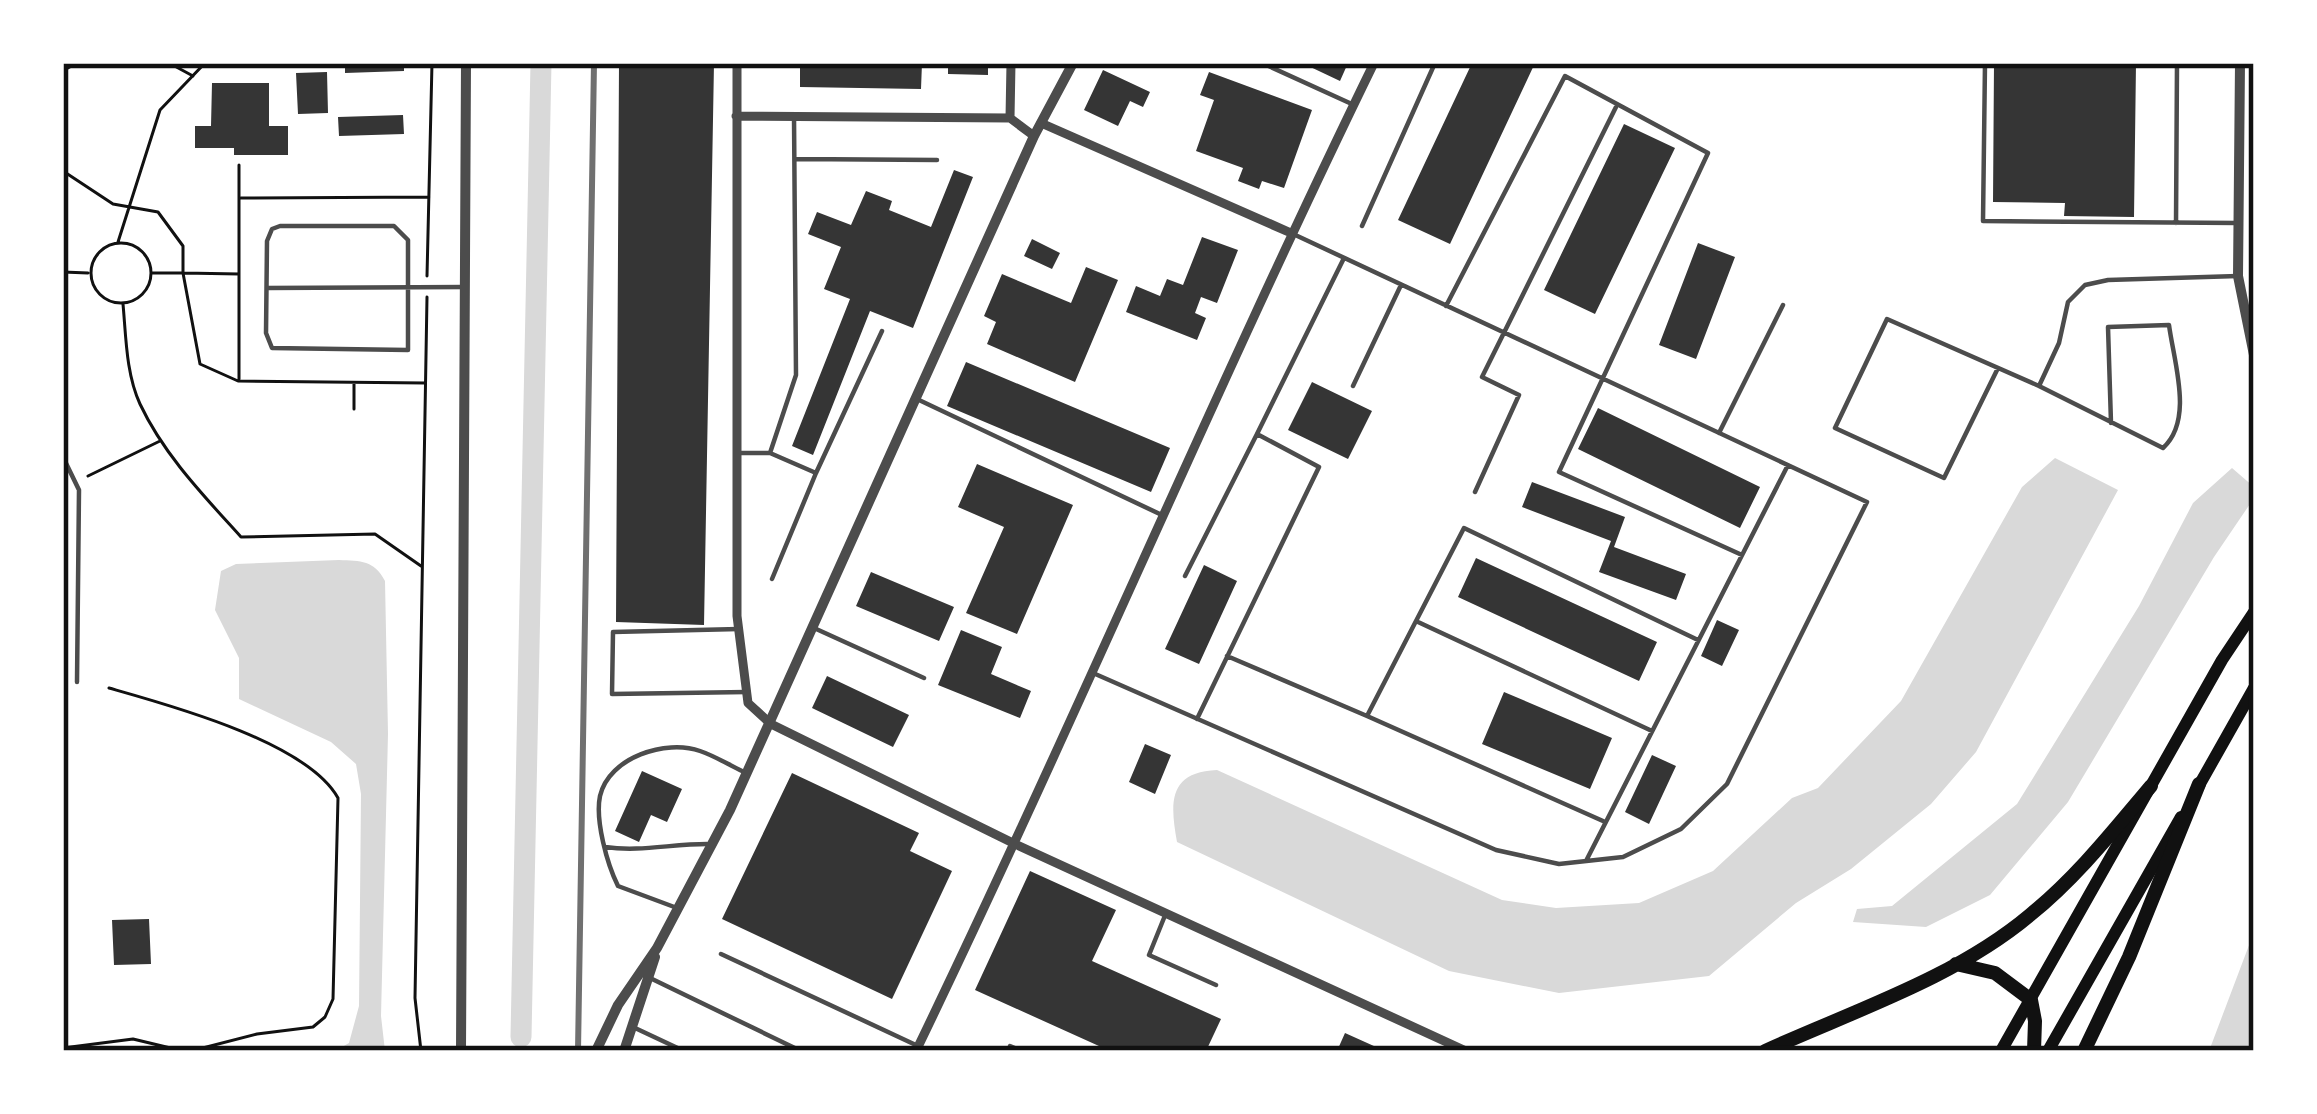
<svg xmlns="http://www.w3.org/2000/svg" width="2317" height="1114" viewBox="0 0 2317 1114" font-family="'Work Sans',sans-serif">
<style>
.water{fill:#d9d9d9}
.lines{fill:none;stroke-linecap:round;stroke-linejoin:round}
.canal{stroke:#d9d9d9;stroke-width:21}
.building{fill:#353535}
.path{stroke:#111;stroke-width:3}
.service{stroke:#4c4c4c;stroke-width:4.5}
.minor{stroke:#4c4c4c;stroke-width:9}
.tertiary{stroke:#4c4c4c;stroke-width:10}
.secondary{stroke:#111;stroke-width:12}
.primary{stroke:#111;stroke-width:14}
.rail{stroke:#707070;stroke-width:6}
.neatline{fill:none;stroke:#111;stroke-width:4.5}
</style>
<rect width="100%" height="100%" fill="#fff"/>
<path class="water" d="M2055 458 2118 490 1976 752 1931 804 1851 869 1796 903 1709 976 1559 993 1449 971 1177 842C1170 803 1168 772 1217 770L1502 900 1556 908 1639 903 1713 871 1792 798 1818 788 1901 701 2022 487Z
M2232 468 2254 487V498L2214 557 2068 802 1990 895 1926 927 1853 922 1857 909 1892 906 2017 804 2139 606 2193 503Z
M339 560C361 561 374 560 385 581L388 734 381 1016 385 1051H335L349 1043 359 1006 361 794 356 764 331 742 239 699V658L215 610 221 571 236 564Z
M2254 932V1051H2209Z"/>
<g class="lines">
<path class="canal" d="M521 1037 541 63"/>
</g>
<path class="building" d="M345 63H404V71L345 73Z
M619 63H714L704 625 616 622Z
M800 63H922L921 89 800 87Z
M948 63H988V75L948 74Z
M1302 63H1348L1340 81Z
M1472 63H1535L1450 244 1398 220Z
M1994 63H2136L2134 217 2064 216 2065 203 1993 202Z
M1103 70 1150 92 1143 107 1130 101 1118 126 1084 110Z
M327 72 328 113 298 114 296 73Z
M1209 72 1312 110 1284 188 1262 181 1259 189 1238 181 1243 168 1196 151 1214 100 1200 95Z
M212 83H269V126H288V155H234V148H195V126H211Z
M403 115 404 134 339 136 338 117Z
M1624 124 1675 148 1595 314 1544 290Z
M954 170 973 177 913 328 870 311 813 455 792 446 850 299 824 289 841 247 808 234 817 212 851 225 866 191 892 201 889 210 931 227Z
M1202 237 1238 250 1217 303 1201 297 1195 313 1206 318 1197 340 1126 312 1136 286 1160 296 1167 279 1183 285Z
M1032 239 1060 253 1052 269 1024 256Z
M1698 243 1735 257 1696 359 1659 345Z
M1086 267 1118 280 1075 382 987 344 996 322 984 316 1002 274 1071 303Z
M966 362 1170 448 1151 492 947 406Z
M1312 382 1372 411 1348 459 1288 430Z
M1598 408 1760 487 1740 528 1578 449Z
M977 464 1073 505 1017 634 966 613 1004 527 958 507Z
M1532 482 1625 517 1614 547 1686 574 1676 600 1599 572 1611 541 1522 507Z
M1476 558 1657 642 1639 681 1458 597Z
M1204 565 1237 581 1199 664 1165 649Z
M871 572 954 607 939 641 856 606Z
M1717 620 1739 630 1722 666 1701 656Z
M961 630 1002 647 991 674 1031 691 1020 718 938 685Z
M827 676 909 715 893 747 812 708Z
M1504 692 1612 738 1590 789 1482 744Z
M1145 744 1171 755 1155 794 1129 782Z
M1652 755 1676 766 1649 824 1625 812Z
M642 771 682 789 667 822 651 815 639 842 615 831Z
M792 773 919 833 910 851 952 871 892 999 722 919Z
M1030 871 1116 910 1092 961 1221 1019 1206 1051H1110L975 990Z
M149 919 151 964 114 965 112 920Z
M1345 1033 1385 1051H1337Z"/>
<g class="lines">
<path class="path" d="M169 63 193 76
M63 81 66 69 77 63
M63 171 113 204 158 212 183 246V273L239 274
M241 198 429 197
M118 242 160 110 205 63
M91 273a30 30 0 1 1 60 0a30 30 0 1 1-60 0Z
M63 272 88 273
M152 273H183L200 364 238 381 425 383
M427 276 432 63
M123 304C126 336 126 374 140 404 164 455 204 496 241 537L375 534 421 566
M239 379V165
M354 384V409
M88 476 160 441
M109 688C169 705 307 742 338 798L333 999 325 1017 313 1027 257 1034 191 1051
M63 1048 133 1039 183 1051
M421 1051 415 998 427 297"/>
<path class="service" d="M1262 63 1354 105
M1985 63 1983 221 2238 223
M796 159 937 160
M2176 223 2177 63
M280 226H394L408 240V350L272 348 266 333 267 241 272 229Z
M1362 226 1435 63
M267 288 465 287
M1446 306 1565 76 1708 153 1559 472 1742 555
M1998 368 1944 478 1835 428 1887 319C1938 341 1988 364 2039 386
M1353 386 1401 285
M919 400 1164 516
M2111 423 2108 327 2169 325C2174 363 2194 420 2163 448L2039 386 2059 343 2068 302 2085 285 2108 280 2238 276
M1719 433 1783 305
M1257 434 1344 258
M738 453H770L796 375 794 116
M770 453 816 473 772 579
M63 457 79 490 77 682
M816 473 882 331
M1475 492 1519 395 1482 377 1616 107
M1185 576 1257 434 1319 467 1197 719
M1418 622 1652 731
M814 628 924 678
M739 629 613 632 612 694 747 692
M1227 656 1367 716 1464 528 1698 640
M1093 673 1496 850 1559 864 1623 857 1681 829 1727 784 1867 502 1291 233
M1367 716 1603 821
M605 847C640 852 671 844 707 844
M1586 861 1788 465
M677 908 618 886C607 864 595 820 600 796 609 757 666 739 700 751 715 756 729 765 742 771
M1166 913 1149 955 1216 985
M721 954 918 1046
M650 978 801 1051
M635 1028 684 1051
M1010 1046 1022 1051"/>
<path class="minor" d="M737 63V616L748 703 771 724 1015 844 1466 1051
M1011 63 1010 118 1034 136
M736 116 1010 118
M1041 123 1291 233
M916 1051C1074 724 1215 389 1374 63"/>
<path class="tertiary" d="M2240 63 2238 276 2254 355
M461 1051 466 63
M596 1051 618 1005 657 948 730 810 1034 136 1073 63
M624 1051 655 957"/>
<path class="secondary" d="M2197 789 2254 688
M2001 1051 2222 660 2254 612
M2048 1051 2181 817"/>
<path class="primary" d="M1956 964 1995 973 2031 1000 2035 1021 2034 1051
M1765 1051C1853 1011 1955 978 2030 915 2076 878 2113 831 2151 786
M2084 1051 2129 957 2199 784"/>
<path class="rail" d="M578 1051 594 63"/>
</g>
<rect width="2317" height="1114" fill="none" stroke="#ffffff" stroke-width="132"/>
<rect x="66" y="66" width="2185" height="982" class="neatline"/>
</svg>
